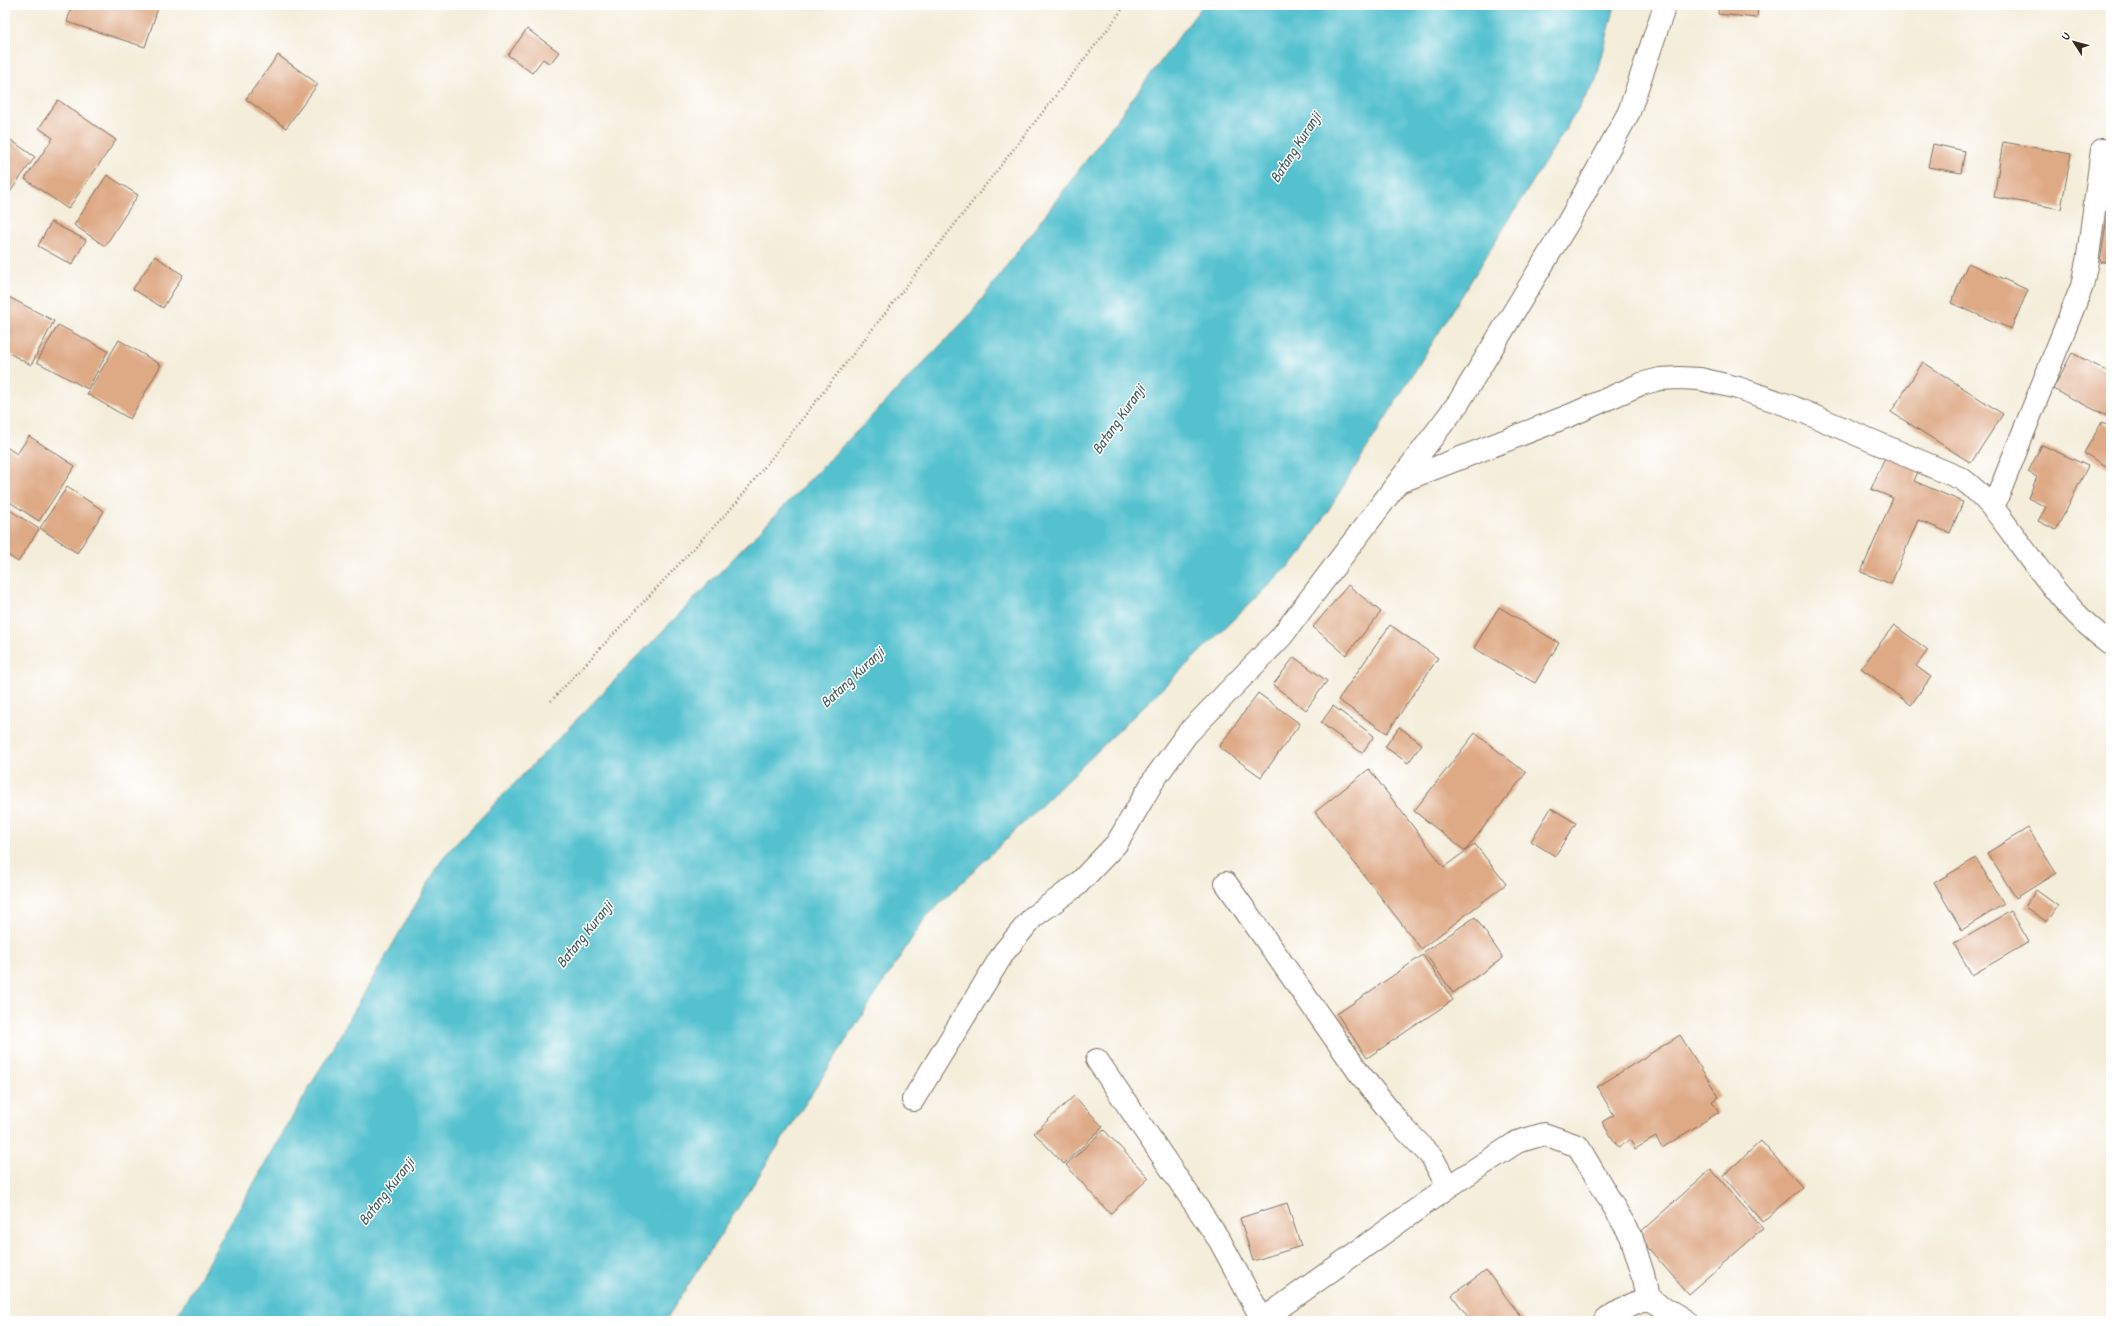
<svg xmlns="http://www.w3.org/2000/svg" width="2116" height="1326" viewBox="0 0 2116 1326" font-family="'Patrick Hand',sans-serif">
<style>
.water{fill:#55c1cf;stroke:#487676}
.building{fill:#dea985}
.lines{fill:none;stroke-linecap:round;stroke-linejoin:round}
.minor-casing{stroke:#7c6e60;stroke-width:24}
.path{stroke:#7c6e60;stroke-width:2.5;stroke-dasharray:1 3;stroke-linecap:butt}
.minor{stroke:#fff;stroke-width:22}
.labels{text-anchor:middle;dominant-baseline:central;stroke-width:3;stroke-linejoin:round;paint-order:stroke}
.water-label{font-size:15px;font-style:italic;fill:#445f5c;stroke:#fff}
</style>
<rect width="100%" height="100%" fill="#fff"/>
<filter id="ink" filterUnits="userSpaceOnUse"><feTurbulence type="fractalNoise" baseFrequency=".025" numOctaves="2"/><feDisplacementMap in="SourceGraphic" scale="8" xChannelSelector="R" yChannelSelector="G"/><feConvolveMatrix kernelMatrix="1 2 1 2 8 2 1 2 1" color-interpolation-filters="sRGB"/></filter>
<filter id="wash" filterUnits="userSpaceOnUse"><feTurbulence type="fractalNoise" baseFrequency=".012" numOctaves="4" result="noise"/><feDisplacementMap in="SourceGraphic" scale="16" xChannelSelector="R" yChannelSelector="G"/><feGaussianBlur stdDeviation="0.9" result="paint"/><feColorMatrix in="noise" values="0 0 0 0 0 0 0 0 0 0 0 0 0 0 0 0 0 1.4 0 .05"/><feComposite in="paint" operator="in"/></filter>
<g filter="url(#wash)">
<rect width="100%" height="100%" fill="#f4edda"/>
<path class="water" d="M1203 5H1615L1596 80 1301 554 925 918 665 1321H174L444 856 969 316Z"/>
<g id="blocks">
<path class="building" d="M72 5H159L145 47 67 22Z
M1719 5H1758L1757 18 1718 14Z
M527 29 559 52 550 64 543 59 532 73 508 55Z
M278 55 318 84 286 128 246 99Z
M58 100 116 140 68 209 25 179 53 138 39 128Z
M5 136 35 157 10 192 5 189Z
M2003 142 2071 154 2061 209 1994 197Z
M1933 144 1965 151 1961 173 1928 167Z
M107 175 138 195 105 246 74 225Z
M2110 198H2111V263L2100 262Z
M51 222 86 240 72 265 38 246Z
M155 256 183 275 163 308 133 289Z
M1968 263 2028 290 2011 329 1951 303Z
M5 295 54 321 31 365 5 351Z
M58 325 108 351 88 389 37 362Z
M119 340 161 365 130 419 87 394Z
M2072 353 2111 373V418L2053 389Z
M1923 362 2003 414 1971 463 1891 412Z
M2102 422 2111 427V469L2084 453Z
M29 436 75 466 39 521 5 499V446L17 454Z
M2042 445 2088 466 2056 530 2038 521 2046 507 2028 498 2037 477 2028 472Z
M1886 455 1919 469 1914 481 1963 502 1950 533 1918 520 1891 584 1861 572 1893 498 1871 489Z
M67 487 104 511 77 553 40 528Z
M5 507 39 529 18 562 5 553Z
M1348 585 1381 612 1346 655 1313 627Z
M1499 607 1559 643 1535 683 1474 648Z
M1390 625 1438 658 1387 733 1338 700Z
M1894 625 1928 650 1916 666 1931 677 1911 705 1861 668Z
M1294 657 1327 681 1306 710 1273 685Z
M1258 693 1300 724 1261 777 1219 747Z
M1333 706 1374 736 1362 753 1321 723Z
M1399 727 1422 744 1408 763 1385 747Z
M1475 733 1526 773 1465 851 1414 811Z
M1369 769 1444 867 1475 844 1506 884 1421 949 1315 812Z
M1551 808 1576 823 1555 856 1531 841Z
M2028 828 2056 873 2016 898 1987 853Z
M1976 858 2004 904 1962 930 1934 883Z
M2036 890 2058 906 2047 922 2025 907Z
M2011 911 2029 942 1972 975 1954 944Z
M1475 917 1503 958 1453 993 1424 952Z
M1423 955 1453 1000 1367 1058 1337 1014Z
M1680 1035 1719 1097 1712 1101 1719 1112 1662 1148 1656 1137 1635 1149 1630 1140 1618 1147 1602 1122 1614 1115 1597 1087Z
M1074 1096 1103 1127 1064 1164 1034 1133Z
M1104 1130 1149 1178 1110 1214 1066 1165Z
M1761 1141 1802 1187 1762 1222 1723 1176Z
M1711 1169 1763 1229 1688 1294 1637 1235Z
M1287 1203 1301 1246 1253 1261 1240 1218Z
M1486 1270 1524 1321H1471L1452 1295Z"/>
</g>
</g>
<g filter="url(#ink)">
<use href="#blocks" fill-opacity="0" stroke="#7c6e60" stroke-width="1"/>
<g class="lines">
<defs>
<path id="minor" d="M1399 482 1571 415 1641 384 1660 379 1679 378 1700 379 1738 388 1790 406 1962 479C1986 497 2000 516 2017 540 2045 578 2073 617 2111 644
M1993 508 2082 286 2088 256 2102 150
M1226 883 1360 1074 1400 1124 1432 1157 1448 1187 1517 1142 1544 1134 1578 1146 1631 1236 1643 1274 1648 1298
M1097 1060 1220 1241 1263 1321
M913 1100 1004 952 1033 917 1077 885 1117 843 1155 778 1187 734 1281 637 1459 402 1569 221 1629 112 1665 5
M1262 1320 1448 1187
M1604 1321 1630 1305 1648 1298 1686 1321"/>
</defs>
<use href="#minor" class="minor-casing"/>
<path class="path" d="M551 701 737 502 1111 25 1125 5"/>
<use href="#minor" class="minor"/>
</g>
</g>
<g class="labels">
<g class="water-label">
<text transform="translate(1295 147) rotate(-57)">Batang Kuranji</text>
<text transform="translate(1118 419) rotate(-55)">Batang Kuranji</text>
<text transform="translate(852 677) rotate(-43)">Batang Kuranji</text>
<text transform="translate(584 934) rotate(-51)">Batang Kuranji</text>
<text transform="translate(386 1191) rotate(-52)">Batang Kuranji</text>
</g>
</g>
<rect width="2116" height="1326" fill="none" stroke="#fff" stroke-width="20"/>
<g transform="translate(2074 42) rotate(306)" stroke="#ffffff" stroke-width="3" paint-order="stroke">
<path d="M0-3L7 15L0 10L-7 15Z" fill="#3b2a1e"/>
<text y="-6" font-size="11" font-weight="bold" text-anchor="middle" fill="#3b2a1e">U</text>
</g>
</svg>
